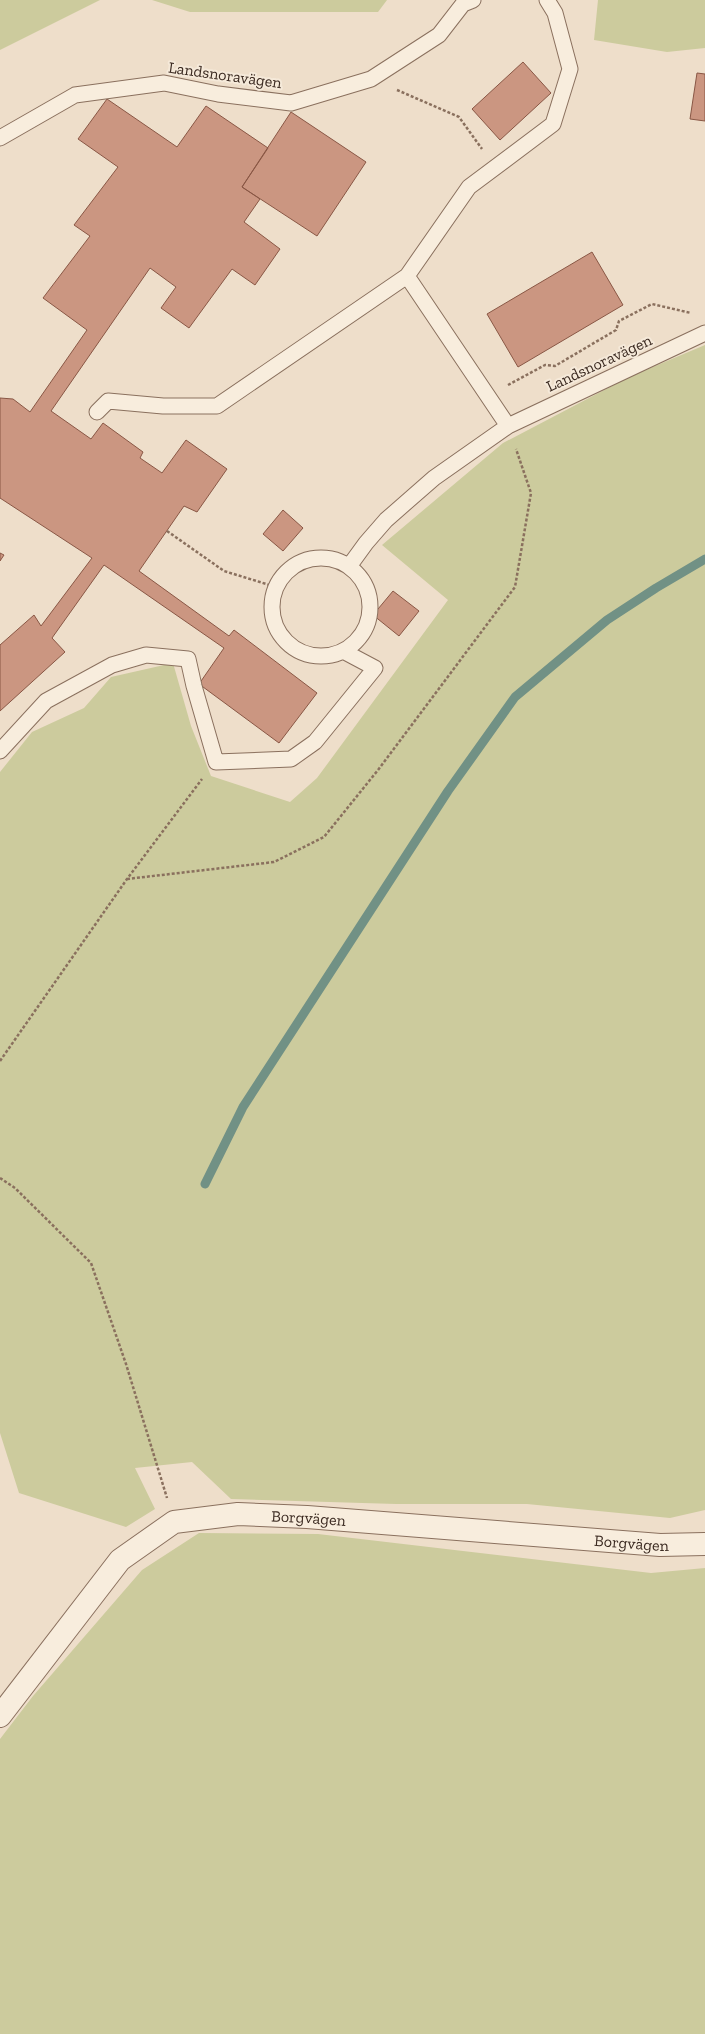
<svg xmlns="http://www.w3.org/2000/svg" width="705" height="2034" viewBox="0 0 705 2034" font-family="'Zilla Slab',serif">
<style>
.green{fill:#cccb9d}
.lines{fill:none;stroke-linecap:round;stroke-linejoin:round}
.stream{stroke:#719185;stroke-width:9}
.building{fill:#cb9681;stroke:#895745}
.lane-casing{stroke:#8a705e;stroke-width:17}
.street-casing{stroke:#8a705e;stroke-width:24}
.path{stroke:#8a705e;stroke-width:2.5;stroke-dasharray:3 2;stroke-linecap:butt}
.lane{stroke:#f8eddd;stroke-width:15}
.street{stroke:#f8eddd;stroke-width:22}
.labels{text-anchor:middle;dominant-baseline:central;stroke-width:4;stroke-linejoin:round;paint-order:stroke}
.street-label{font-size:16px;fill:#3b2a21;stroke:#f5e9d9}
</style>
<rect width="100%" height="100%" fill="#eedeca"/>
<path class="green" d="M0 0H100L0 50Z
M152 0H387L378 12H190Z
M598 0H705V48L667 52 594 40Z
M705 345V1510L670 1518 527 1504H396L231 1499 192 1462 135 1468 155 1509 126 1527 19 1493 0 1433V772L32 732 84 708 111 677 173 663 191 726 211 776 290 802 317 778 448 600 382 545 503 443 629 377Z
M199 1533 318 1534 651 1573 705 1568V2034H0V1739L33 1696 142 1570Z"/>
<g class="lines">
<path class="stream" d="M205 1184 243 1107 448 791 515 697 607 620 656 588 705 559"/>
</g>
<path class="building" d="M523 62 551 93 500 140 472 109Z
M697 73 705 74V121L690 119Z
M107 99 177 147 206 106 268 148 242 187 260 199 244 222 280 249 255 285 232 269 189 328 161 308 176 287 150 268 51 411 91 439 103 423 143 452 140 458 162 473 186 440 227 469 197 512 184 506 139 571 229 636 234 630 317 693 279 743 199 684 224 648 104 565 52 638 65 652 0 711V645L34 615 41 626 92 558 0 498V398L13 399 30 412 87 330 43 298 90 236 74 225 118 167 78 139Z
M291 112 366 162 317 236 242 187Z
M592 252 623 305 518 367 487 314Z
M283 510 303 528 283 551 263 534Z
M0 553 4 555 0 561Z
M393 591 419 611 399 636 373 615Z"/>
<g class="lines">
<defs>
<path id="lane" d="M0 138 75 95 164 83 218 94 291 103 371 79 439 35 463 4 473 0
M407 276 508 426
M97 412 108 401 163 406H217L407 276 469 187 553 124 570 69 555 13 547 0
M272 607a49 49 0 1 1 98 0a49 49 0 1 1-98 0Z
M350 565 366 543 386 520 434 478 508 426 705 333
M0 751 46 701 112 665 146 655 188 659 194 686 216 762 291 759 315 742 375 668 343 651"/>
<g id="street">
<path id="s1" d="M0 1716 120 1560 174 1522 238 1514 307 1517 660 1545 705 1544"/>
</g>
</defs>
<use href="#lane" class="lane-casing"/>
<use href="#street" class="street-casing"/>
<path class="path" d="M397 90 459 117 482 149
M508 385 545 365 555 366 616 330 619 321 652 304 691 313
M167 531 224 571 276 587
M127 879 274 862 324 837 378 770 515 587 531 493 516 449
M0 1061 127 879 202 779
M0 1178 15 1188 91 1263 126 1364 167 1498"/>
<use href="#lane" class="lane"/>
<use href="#street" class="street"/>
</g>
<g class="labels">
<g class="street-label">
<text transform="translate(225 75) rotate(8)">Landsnoravägen</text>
<text transform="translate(599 363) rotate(-25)">Landsnoravägen</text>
<text stroke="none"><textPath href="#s1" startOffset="398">Borgvägen</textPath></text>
<text stroke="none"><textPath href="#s1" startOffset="722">Borgvägen</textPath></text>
</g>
</g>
</svg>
